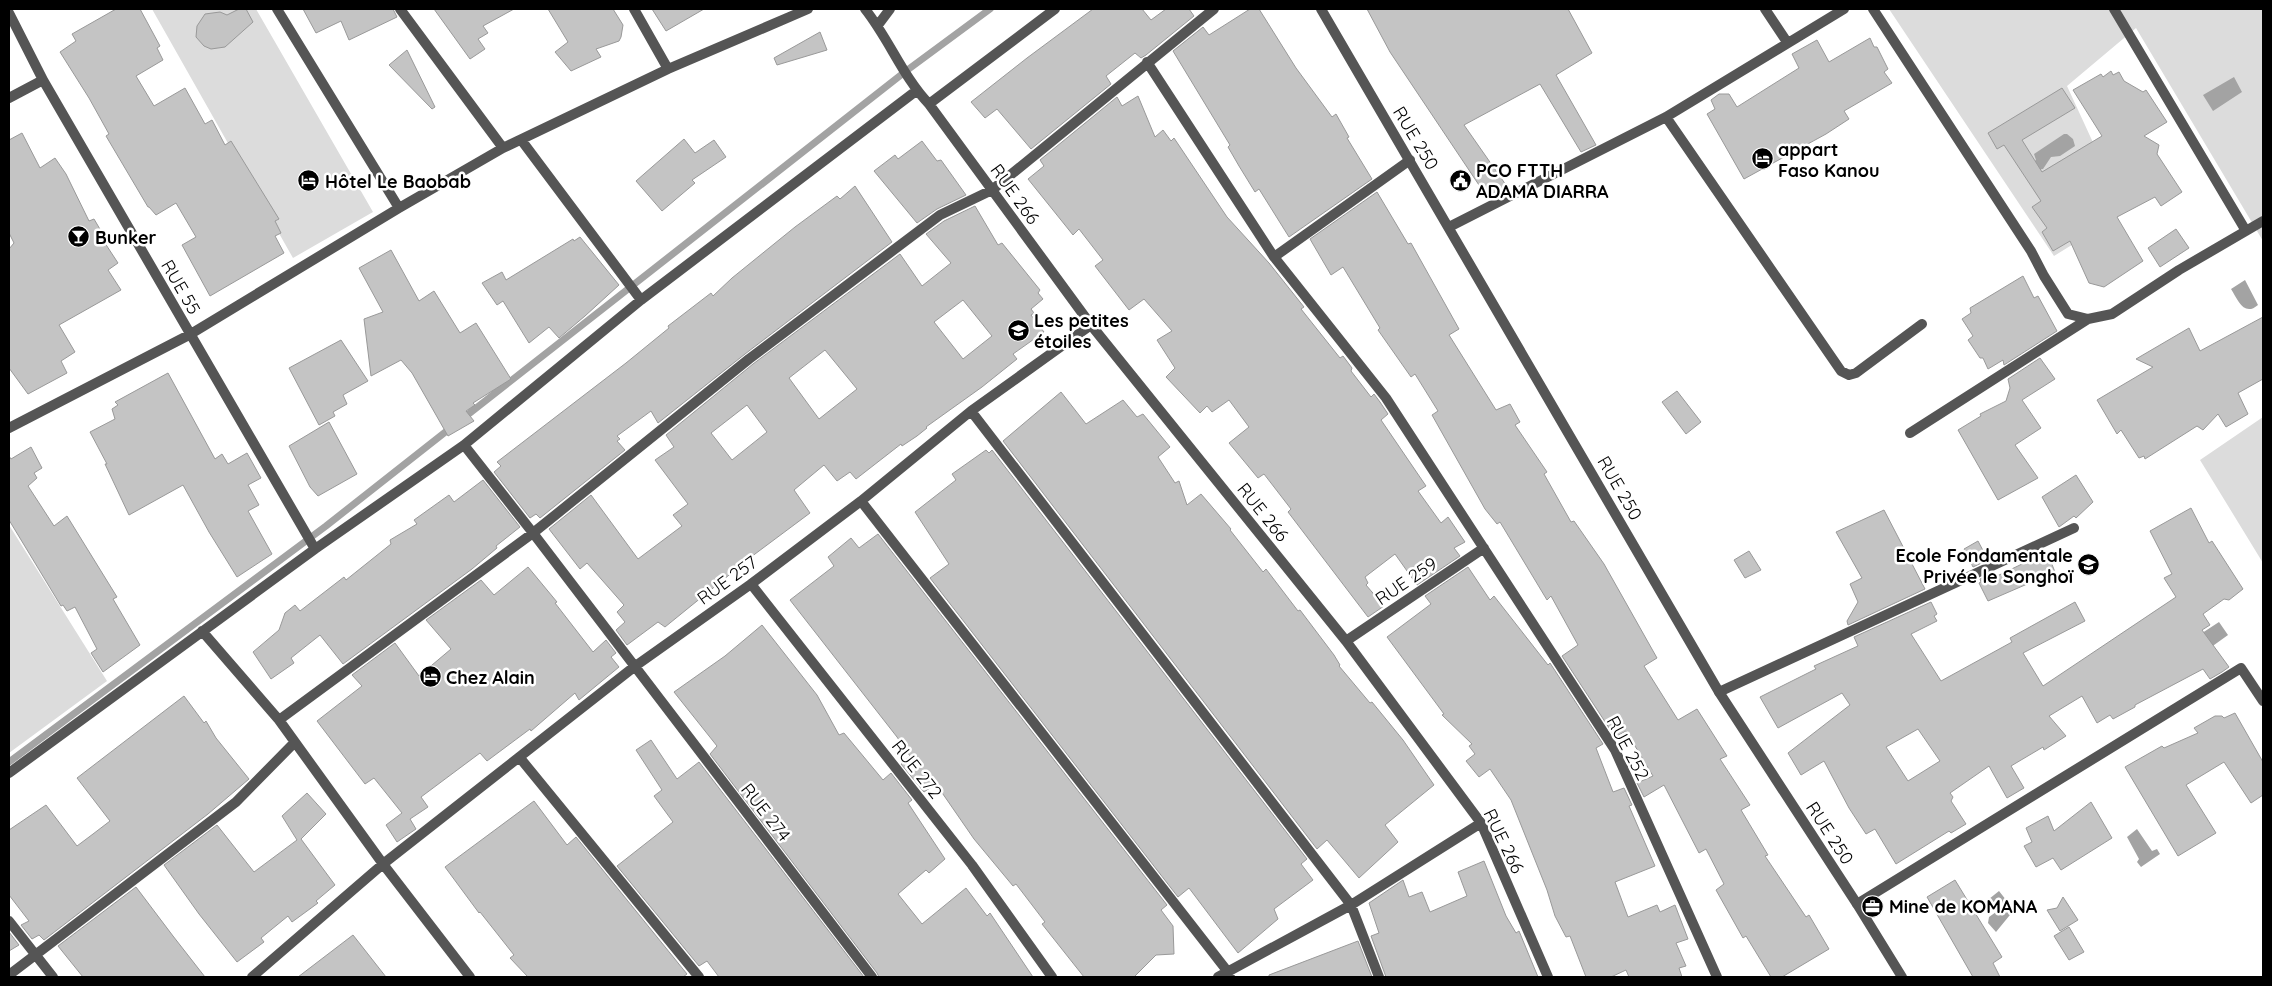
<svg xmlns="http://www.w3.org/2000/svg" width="2272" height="986" viewBox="0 0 2272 986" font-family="Quicksand,sans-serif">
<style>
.green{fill:#dcdcdc}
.water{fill:#a3a3a3}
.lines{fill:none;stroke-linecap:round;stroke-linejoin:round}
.stream{stroke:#a3a3a3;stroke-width:7}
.building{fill:#c4c4c4;stroke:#999;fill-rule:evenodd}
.minor{stroke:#555;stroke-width:10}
.tertiary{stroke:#555;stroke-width:10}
.labels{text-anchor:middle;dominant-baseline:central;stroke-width:5;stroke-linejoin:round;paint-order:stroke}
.street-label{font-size:18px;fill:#000;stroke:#fff}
.poi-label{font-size:18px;font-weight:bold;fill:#000;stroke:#fff;text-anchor:start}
</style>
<rect width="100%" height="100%" fill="#fff"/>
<path class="green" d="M152 9H256L373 212 293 258Z
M1889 9H2263V241L2136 28 2067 86 2125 212 2054 256Z
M2263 417V563L2200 460Z
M9 525 107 681 9 753Z"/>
<path class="water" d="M2234 77 2242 92 2213 111 2203 95Z
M2064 134H2067L2073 139 2075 146 2060 156 2051 157 2043 169 2037 170 2032 163 2036 160 2034 154Z
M2245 280 2258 305C2244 317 2238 300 2231 289Z
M2219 622 2228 635 2203 653 2193 639Z
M2137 829 2152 851 2157 849 2160 854 2141 867 2137 862 2139 859 2127 837Z
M1999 891 2014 910 1996 932 1988 923 1989 917 1996 912 1989 899Z"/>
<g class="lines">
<path class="stream" d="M461 420 906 71 990 9
M9 762 326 526 453 426"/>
</g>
<path class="building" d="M116 9H140L160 46 157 48 163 60 136 76 154 106 185 88 205 124 212 120 225 145 231 141 279 219 275 221 281 233 275 236 284 253 210 296 182 245 196 237 176 203 156 215 149 207H148L106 136 109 134 89 98 60 52 76 41 72 34Z
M239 9H246L253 22 225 47 211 49 204 46 196 37 197 26 205 14 220 12 227 15Z
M303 9H393L397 17 349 40 341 21 316 33Z
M434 9H514L483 26 488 33 478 39 485 49 470 59Z
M548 9H613L623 25 621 37 619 41 596 49 601 57 571 71 555 52 568 42Z
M652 9H704L666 31Z
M1093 9H1142L1151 20 1166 9H1189L1194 16 1146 55 1141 58 1135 53 1106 76 1111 84 1031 149 997 109 985 118 971 102 1027 58Z
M1250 9H1259L1296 68 1332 117 1336 114 1349 137 1347 138 1372 179 1289 237 1259 189 1255 192 1239 166 1228 147 1230 145 1173 51 1203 27 1209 35Z
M1367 9H1568L1592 53 1556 75 1596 145 1581 152 1540 84 1464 125 1506 185 1487 197 1390 52Z
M820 32 827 50 777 65 774 58Z
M1870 38 1874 47H1877L1888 69 1884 72 1892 83 1844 111 1849 119 1826 134 1744 179 1707 114 1715 109 1711 100 1719 94H1729L1737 107 1799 68 1792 54 1817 40 1829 62Z
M407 50 435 107 432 109 389 65Z
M2111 71 2113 75 2119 72 2124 81 2143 92 2146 90 2167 122 2144 136 2159 145 2157 154 2182 192 2161 206 2155 197 2117 217 2143 261 2104 287 2089 283 2070 241 2053 251 2042 232 2047 228 2032 207 2041 201 2004 145 1997 149 1988 133 2062 88 2075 108 2022 140 2042 172 2102 136 2073 90 2101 74 2103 77Z
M1138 96 1155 137 1163 130 1171 141 1174 138 1227 217 1269 263 1304 307 1301 309 1340 358 1343 356 1352 368 1351 371 1371 397 1374 394 1380 402 1388 414 1381 420 1426 486 1418 491 1441 523 1448 517 1465 542 1454 548 1460 556 1417 585 1395 554 1365 577 1368 583 1366 585 1384 606 1368 617 1288 512 1291 509 1264 474 1258 478 1229 443 1249 427 1229 400 1212 412 1207 406 1200 413 1166 377 1175 368 1157 340 1172 331 1144 299 1129 310 1095 266 1103 260 1079 229 1073 235 1028 179 1044 166 1040 160 1117 97 1122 106Z
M22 133 40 168 55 158 66 174 89 221 94 219 104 236 101 237 118 263 108 270 121 290 59 325 75 352 61 361 67 373 28 394 9 368V249L14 243 9 233V140Z
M684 139 695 153 714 140 726 157 692 180 695 183 662 211 636 181Z
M922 141 937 161 941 160 966 195 937 209 917 223 874 171 895 155 898 159Z
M855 186 892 242 745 354 658 423 651 411 617 436 620 439 617 441 625 450 540 518 536 514 530 518 494 472 501 466 497 462 626 363 669 328 668 326 711 293 713 296 732 278 795 227 837 196 840 199Z
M1377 192 1408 244 1411 243 1459 329 1449 335 1496 410 1510 404 1520 422 1515 425 1547 472 1544 474 1571 522 1574 521 1604 564 1657 658 1644 666 1678 720 1697 709 1727 756 1720 759 1750 805 1741 810 1768 855 1765 856 1806 917 1809 915 1829 949 1782 977H1771L1746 936 1743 938 1716 890 1724 884 1706 849 1699 853 1664 785 1644 797 1637 783 1653 776 1626 731 1615 737 1562 656 1578 645 1551 596 1547 600 1500 522 1497 524 1485 509 1432 415 1438 411 1415 374 1411 377 1378 330 1380 328 1343 267 1331 275 1310 239Z
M975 206 998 245 1002 243 1040 290 1038 293 1043 299 1031 309 1034 313 1031 315 1044 332 1013 354 1017 359 982 387 926 427 927 428 917 436 902 446 901 444 856 479 850 472 837 481 824 465 794 490 810 513 755 554 665 627 658 622 627 645 616 630 625 622 617 612 624 605 587 563 580 569 549 529 591 495 638 559 682 526 673 515 688 504 655 460 674 447 666 435 753 364 900 254 922 286 951 263 926 234 944 221ZM963 300 992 336 963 359 934 322ZM825 350 857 389 819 419 789 378ZM747 405 767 432 732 460 711 433Z
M2176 229 2189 248 2160 267 2148 248Z
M580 237 619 285 585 316 559 338 549 327 529 343 503 301 497 305 482 283 502 272 506 280 573 239 574 241Z
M391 250 419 301 434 291 460 333 476 323 511 379 473 403 475 405 466 411 474 421 448 436 412 373 401 360 371 376 364 319 383 312 359 268Z
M2023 276 2034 298 2038 296 2057 331 2004 365 2003 360 1988 369 1983 358H1980L1968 340 1973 336 1962 319 1971 313 1970 308Z
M2263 317V379L2238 393 2248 414 2226 427 2218 414 2203 430 2197 426 2145 459 2144 456 2139 458 2121 430 2117 434 2097 400 2153 367 2136 359 2189 328 2200 351Z
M341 340 368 381 343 395 347 404 333 412 335 416 319 425 289 368Z
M2040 358 2055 379 2022 400 2041 428 2015 445 2038 478 1998 500 1958 430 1981 416 1980 414 2006 401 2010 388 2008 379Z
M168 373 215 459 222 454 228 464 247 453 261 478 248 485 259 505 248 511 272 554 237 577 209 532 183 485 129 515 105 464H107L90 432 115 419 112 409 118 405 115 402Z
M1677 391 1701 422 1686 434 1662 402Z
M1061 392 1086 424 1123 400 1137 417 1143 414 1170 447 1158 457 1175 483 1179 481 1187 505 1201 494 1231 529 1230 530 1263 572 1266 569 1298 611 1300 610 1334 655 1340 665 1339 666 1370 703 1372 702 1403 740 1434 785 1385 825 1398 842 1359 878 1327 840 1317 849 1003 441Z
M329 422 357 474 318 496 310 487 289 446Z
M31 447 42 468 34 473 37 478 28 486 54 526 67 516 117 597 113 599 140 645 103 672 91 653 97 649 75 607 67 611 63 605 61 606 9 520V456L11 459Z
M986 450 989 453 992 450 1307 859 1301 864 1313 880 1274 909 1278 919 1238 953 1189 888 1178 897 930 578 949 564 915 512 956 480 952 474Z
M2076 475 2093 502 2076 518 2074 516 2059 527 2042 497Z
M483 480 520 527 496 546 497 548 472 569 343 664 320 635 291 658 294 663 271 679 253 652 279 630 285 613 295 605 300 611 344 577 346 580 391 544 390 540 417 524 414 520 449 495 454 502Z
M2191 508 2209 543 2212 541 2243 589 2229 600 2224 599 2203 614 2210 625 2202 630 2229 667 2222 672 2210 679 2203 669 2135 705V707L2113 719 2110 715 2097 723 2082 696 2049 716 2066 736 2044 750 2043 747 2011 766 2024 788 2007 798 1989 766 1950 793 1953 797 1951 801 1966 824 1951 833 1949 831 1896 864 1875 829 1866 834 1849 808 1824 761 1801 775 1788 753 1850 705 1842 693 1778 728 1760 697 1816 669 1814 666 1858 646 1854 637 1931 602 1937 614 1934 616 1937 621 1911 634 1941 681 2012 642 2010 638 2075 602 2085 621 2023 653 2043 686 2176 597 2164 578 2172 574 2150 531ZM1918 729 1940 761 1908 781 1886 747Z
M1884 510 1925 589 1848 625 1847 621 1858 602 1850 584 1862 578 1836 532Z
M878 534 1167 905 1161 910 1173 926 1174 954 1156 955 1134 977H1084L1042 924 1045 922 1016 884 1013 886 974 839 936 784 924 792 901 764 910 756 897 737 790 600 834 566 828 557 851 538 859 548Z
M1978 541 1988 560 1973 567 1964 549Z
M1749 551 1761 570 1745 578 1734 560Z
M2047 552 2055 572 1988 601 1979 583 1981 582 1980 579 1995 572 1997 576Z
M528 567 557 602 555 603 593 652 606 640 616 653 611 657 619 667 579 700 575 693 531 731 530 729 487 761 480 753 421 797 428 807 410 819 416 829 397 842 386 825 402 813 374 778 365 784 317 721 362 686 352 675 395 643 419 676 451 649 426 620 481 580 494 595Z
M1468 567 1490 600 1494 596 1548 665 1550 663 1603 744 1596 748 1613 792 1624 788 1632 805 1629 806 1655 866 1615 882 1628 917 1657 905 1660 912 1675 905 1688 939 1676 943 1686 966 1679 968 1682 977H1629L1626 970 1611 977H1586L1570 936 1566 937 1555 916 1547 890 1511 800 1490 769 1479 777 1466 761 1475 754 1469 746 1472 744 1442 715 1444 714 1387 637 1431 604 1425 596Z
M762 625 817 695 839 735 844 733 883 780 891 773 912 800 908 803 945 859 929 873 926 870 898 894 922 924 966 888 987 916 990 913 1033 977H879L877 973 710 754 717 746 674 692 725 656Z
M184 696 204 723 206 721 216 738 249 779 208 814 44 940 39 935 32 939 21 925 29 921 9 895V830L46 805 77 846 93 834 110 821 77 778Z
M2235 713 2263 762V795L2251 803 2224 762 2186 785 2216 833 2178 856 2125 767 2162 746 2164 748 2198 733 2194 728 2215 716H2222L2224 718Z
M651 740 677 779 699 762 864 977H719L707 961 699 966 617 866 673 822 654 796 662 790 636 750Z
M307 793 326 814 301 839 335 885 316 901 318 903 292 922 288 916 261 938 264 942 237 962 199 914 164 865 217 825 254 872 297 840 282 816Z
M534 801 567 845 576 837 687 974 683 977H528L510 958 514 955 480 912 479 913 445 867Z
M2091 802 2112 838 2061 870 2053 858 2036 867 2024 846 2032 842 2026 828 2048 816 2054 831Z
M1484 861 1506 916 1516 933 1519 931 1538 977H1386L1371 936 1379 933 1369 903 1403 880 1409 897 1422 892 1430 912 1467 896 1458 872Z
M1955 880 2002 957 1993 963 2000 977H1973L1927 897Z
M136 887 173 936 205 977H83L58 946Z
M2063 897 2078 920 2060 931 2047 910 2057 908Z
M2069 927 2084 952 2069 960 2054 936Z
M9 932 19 945 9 951Z
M353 935 386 977H298Z
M1358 941 1372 977H1269V975Z"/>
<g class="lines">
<path class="minor" d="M277 9 399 208
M400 9 503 148
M634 9 668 69
M865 9C889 39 903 77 929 104L1091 325 1346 641 1481 823 1548 977
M1765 9 1787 42
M1873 9 2031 251 2044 276 2068 314 2088 319 2112 314 2179 270 2263 221
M2114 9 2246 231
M9 13 43 80 315 549
M878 25 890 9
M1147 62 1274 257 1386 398 1615 750 1717 977
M9 98 43 80
M929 104 1055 9
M1666 117 1841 371 1849 375 1856 373 1922 324
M522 141 641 300
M1449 227 1666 117 1844 9
M1274 257 1410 160
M971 411 1351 905 1379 977
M9 428 189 335 399 208 503 148 668 69 808 9
M1910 433 2088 319
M464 445 533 533 872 977
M861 501 1228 972 1230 977
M751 584 972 865 1052 977
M202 631 279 720 383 864 470 977
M1346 641 1484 548
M1719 692 2074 528
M279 720 533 533 749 359 940 215 992 190 1214 9
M520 758 699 977
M9 773 315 549 464 445 641 300 916 91
M1857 904 2241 668 2263 701
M9 921 53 977
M9 975 236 802 294 743
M252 977 383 864 634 667 751 584 861 501 971 411 1091 325
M1218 977 1351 905 1481 823"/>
<path class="tertiary" d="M1321 9 1719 692 1857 904 1902 977"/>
</g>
<defs>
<symbol id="hotel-disc" viewBox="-11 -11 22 22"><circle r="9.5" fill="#000" stroke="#fff"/><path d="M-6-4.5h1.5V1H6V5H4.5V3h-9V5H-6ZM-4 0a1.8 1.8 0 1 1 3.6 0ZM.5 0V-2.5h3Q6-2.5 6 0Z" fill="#fff"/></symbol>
<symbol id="civic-disc" viewBox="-11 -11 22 22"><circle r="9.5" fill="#000" stroke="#fff"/><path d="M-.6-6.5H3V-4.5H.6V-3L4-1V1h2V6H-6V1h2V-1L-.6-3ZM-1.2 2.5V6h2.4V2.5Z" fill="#fff"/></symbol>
<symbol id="bar-disc" viewBox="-11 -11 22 22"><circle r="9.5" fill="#000" stroke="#fff"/><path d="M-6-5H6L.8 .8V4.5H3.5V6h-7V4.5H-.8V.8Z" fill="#fff"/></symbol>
<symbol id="school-disc" viewBox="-11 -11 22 22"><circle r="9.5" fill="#000" stroke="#fff"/><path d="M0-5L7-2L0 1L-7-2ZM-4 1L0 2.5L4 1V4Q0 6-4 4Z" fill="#fff"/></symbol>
<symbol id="office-disc" viewBox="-11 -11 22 22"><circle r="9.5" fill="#000" stroke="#fff"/><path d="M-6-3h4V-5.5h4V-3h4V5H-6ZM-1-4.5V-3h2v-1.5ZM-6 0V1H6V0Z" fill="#fff"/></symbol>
</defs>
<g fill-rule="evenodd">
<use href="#hotel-disc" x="1750" y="146" width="25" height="25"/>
<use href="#civic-disc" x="1448" y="168" width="25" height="25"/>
<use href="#hotel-disc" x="296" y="168" width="25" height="25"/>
<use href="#bar-disc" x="66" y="224" width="25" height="25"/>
<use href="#school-disc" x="1006" y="318" width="25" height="25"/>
<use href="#school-disc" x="2076" y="552" width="25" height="25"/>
<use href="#hotel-disc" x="418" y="664" width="25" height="25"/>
<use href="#office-disc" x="1860" y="894" width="25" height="25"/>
</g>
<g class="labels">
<g class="street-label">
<text transform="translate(1416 138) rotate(59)">RUE 250</text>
<text transform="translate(1015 194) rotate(54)">RUE 266</text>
<text transform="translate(181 287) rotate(60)">RUE 55</text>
<text transform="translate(1620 488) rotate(60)">RUE 250</text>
<text transform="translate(1263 512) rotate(51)">RUE 266</text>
<text transform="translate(727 580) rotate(-36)">RUE 257</text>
<text transform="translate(1406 581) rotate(-34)">RUE 259</text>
<text transform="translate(1628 748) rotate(62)">RUE 252</text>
<text transform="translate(917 769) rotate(52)">RUE 272</text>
<text transform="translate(766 812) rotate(52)">RUE 274</text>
<text transform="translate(1830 833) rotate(57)">RUE 250</text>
<text transform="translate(1504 841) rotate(64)">RUE 266</text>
</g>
<g class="poi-label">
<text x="1778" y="149">appart<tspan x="1778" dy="21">Faso Kanou</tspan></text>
<text x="1476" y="170">PCO FTTH<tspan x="1476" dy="21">ADAMA DIARRA</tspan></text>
<text x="325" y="181">Hôtel Le Baobab</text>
<text x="95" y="237">Bunker</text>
<text x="1034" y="320">Les petites<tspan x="1034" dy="21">étoiles</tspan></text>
<text x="2073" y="555" text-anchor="end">Ecole Fondamentale<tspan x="2073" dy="21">Privée le Songhoï</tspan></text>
<text x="446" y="677">Chez Alain</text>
<text x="1889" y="906">Mine de KOMANA</text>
</g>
</g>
<rect width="2272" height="986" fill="none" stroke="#000000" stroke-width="20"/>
</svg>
